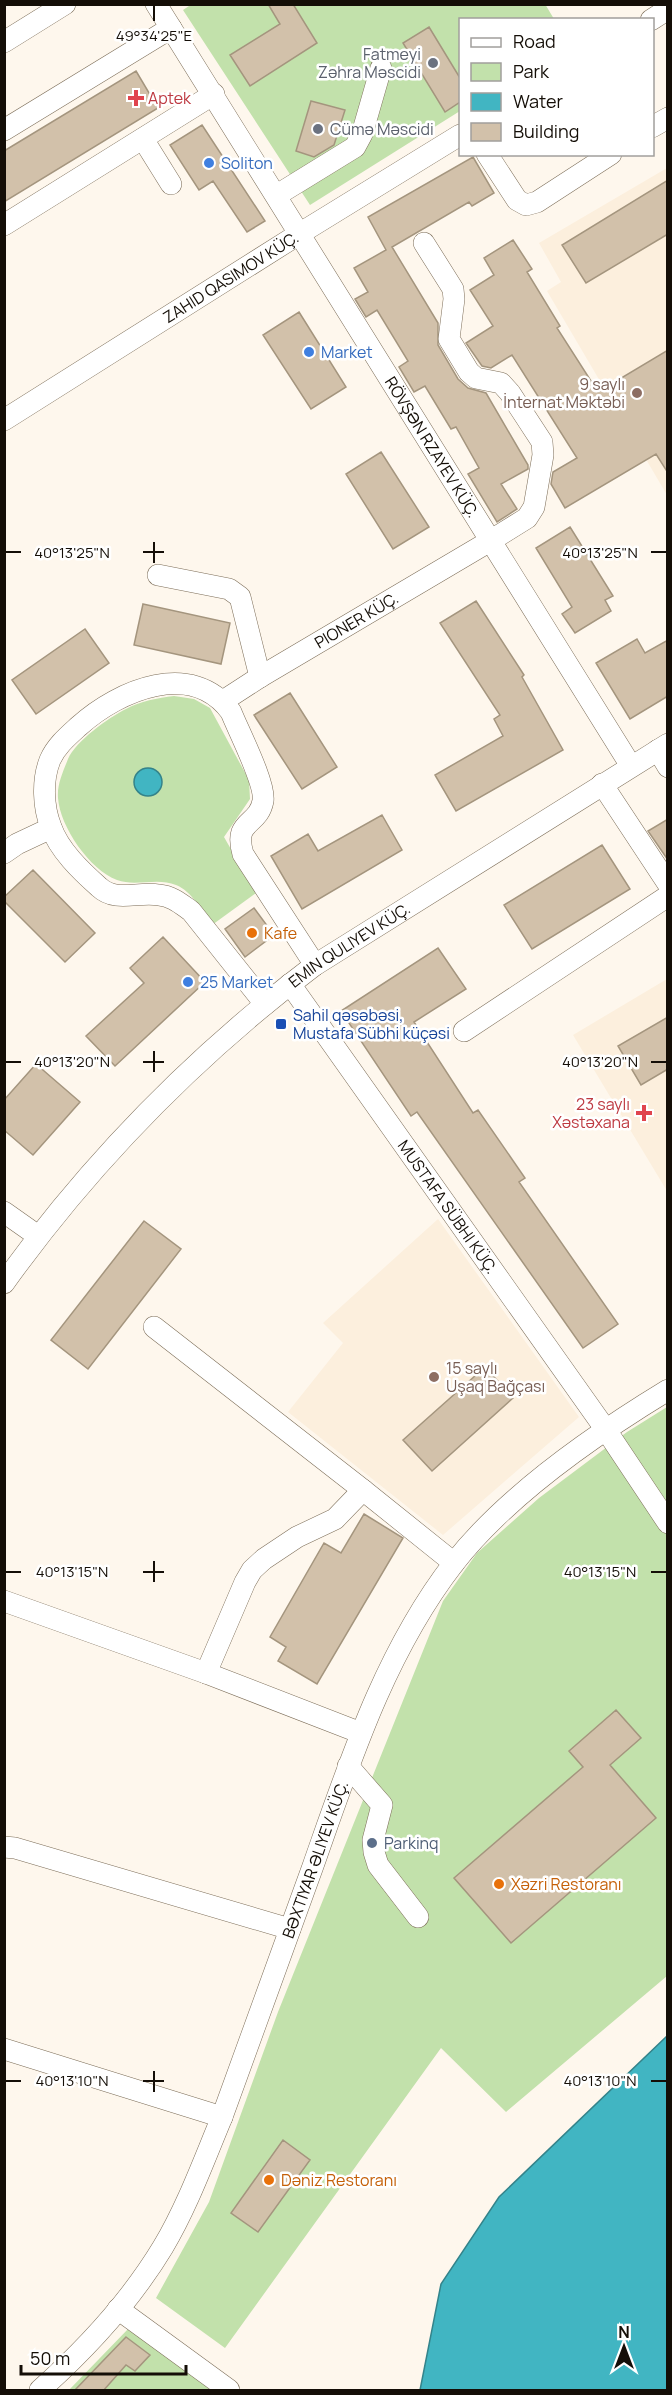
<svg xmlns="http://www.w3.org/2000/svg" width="672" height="2395" viewBox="0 0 672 2395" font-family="Manrope,sans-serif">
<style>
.built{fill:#fcefdd}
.green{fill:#c2e1ab}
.water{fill:#41b5c2;stroke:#34838a;stroke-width:1.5}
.building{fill:#d2c1aa;stroke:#a4957e;stroke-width:1.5}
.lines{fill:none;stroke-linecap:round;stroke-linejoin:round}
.minor-casing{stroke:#7d6e59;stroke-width:22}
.minor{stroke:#fff;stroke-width:21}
.ticks{fill:none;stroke:#140e07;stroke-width:2}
.worship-dot{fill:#6b7280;stroke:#fff;stroke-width:2}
.health-dot{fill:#e0444e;stroke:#fff;stroke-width:2}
.shop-dot{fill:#3f7fe0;stroke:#fff;stroke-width:2}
.education-dot{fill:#8d6e63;stroke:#fff;stroke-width:2}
.food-dot{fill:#e8710a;stroke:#fff;stroke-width:2}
.transit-dot{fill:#1a4fb4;stroke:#fff;stroke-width:2}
.service-dot{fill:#5c6f8a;stroke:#fff;stroke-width:2}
.labels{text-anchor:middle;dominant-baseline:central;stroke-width:5;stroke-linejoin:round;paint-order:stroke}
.worship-label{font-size:16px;fill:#5b616d;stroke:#fff;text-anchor:end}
.health-label{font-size:16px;fill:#be3a42;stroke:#fff;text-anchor:start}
.shop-label{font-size:16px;fill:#366cbe;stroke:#fff;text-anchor:start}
.street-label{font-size:16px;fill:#140e07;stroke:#fff}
.education-label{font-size:16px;fill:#785e54;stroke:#fff;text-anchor:end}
.food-label{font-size:16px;fill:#c56008;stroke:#fff;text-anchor:start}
.transit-label{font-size:16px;fill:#164399;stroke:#fff;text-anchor:start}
.service-label{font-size:16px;fill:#4e5e75;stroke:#fff;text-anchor:start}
.ticks-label{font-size:15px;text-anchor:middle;fill:#140e07;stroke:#fff;stroke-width:5;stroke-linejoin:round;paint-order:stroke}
</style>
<rect width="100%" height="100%" fill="#fef7ed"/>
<path class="built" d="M667 168V495L547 291 561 282 539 243Z
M667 979V1191L573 1035Z
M438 1219 579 1417 443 1535 288 1412 343 1343 323 1323Z"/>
<path class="green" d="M192 4H545L554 19 460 20V111L310 205 183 10Z
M174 696 194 699 210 708 249 780 250 799 224 837 256 893 212 925C202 912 192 891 176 885 157 877 136 887 117 880 90 870 60 827 58 798 57 784 63 772 68 759 76 741 108 718 126 709 140 701 158 698 174 696Z
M667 1407V1976L506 2112 441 2048 225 2348 156 2298 209 2202 278 2012 443 1601 477 1553 539 1498 627 1432Z
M129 2328 212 2390H69Z"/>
<path class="water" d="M134 782a14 14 0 1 1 28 0a14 14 0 1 1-28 0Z
M667 2036V2390H420L441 2284 499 2197Z"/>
<path class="building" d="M268 4H293L317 43 250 86 230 55 280 24Z
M429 27 460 78V102L445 112 403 43Z
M136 71 158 108 4 202V151Z
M311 101 345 110 334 145 314 157 296 151Z
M202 125 265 221 247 232 213 181 199 190 170 145Z
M473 157 494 193 472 206 469 202 392 247 438 323V345L458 379 468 388 486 393 528 465V469L501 484 517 509 497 522 468 474 479 468 456 427 451 429 425 386 414 392 399 367 408 361 377 310 366 317 355 299 368 292 354 268 386 250 368 217Z
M668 180V234L586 283 562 245Z
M513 240 532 269 527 272 560 326 557 328 598 392 668 350V473L656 454 565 508 551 484 553 472 577 458 512 355 491 368 482 366 466 343 493 326 470 290 494 275 484 258Z
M299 312 346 387 311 409 263 335Z
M381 452 429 527 393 549 346 474Z
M570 527 613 596 605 600 611 611 575 633 562 614 572 607 536 548Z
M476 601 524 675 522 677 563 750 456 811 435 775 503 736 494 719 500 715 440 623Z
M143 604 230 623 221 664 134 645Z
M85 629 109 663 36 714 12 680Z
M637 639 645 653 668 640V696L630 719 596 663Z
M290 693 337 767 302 789 254 715Z
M382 815 402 850 302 909 271 856 308 834 318 851Z
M668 819V860L648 831Z
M602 845 630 889 532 949 504 905Z
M33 870 95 933 65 962 4 901V897Z
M254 908 274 935 245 957 225 929Z
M163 937 205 982 115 1066 86 1036 144 983 130 968Z
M438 948 466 989 414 1022 473 1113 478 1110 525 1178 519 1182 618 1324 583 1348 417 1112 411 1116 341 1011Z
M668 1017V1069L641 1085 618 1046Z
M36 1064 80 1102 33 1155 4 1130V1100Z
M144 1221 181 1249 88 1369 51 1340Z
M485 1367 513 1398 432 1471 403 1440Z
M364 1514 403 1538 317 1684 278 1661 286 1647 270 1637 324 1543 341 1553Z
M616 1710 641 1738 610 1765 656 1818 511 1943 454 1878 583 1767 569 1751Z
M283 2140 310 2160 258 2232 231 2213Z
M126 2337 150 2355 135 2371 126 2365 103 2391H74Z"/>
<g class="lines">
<defs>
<g id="minor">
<path id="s1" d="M156 4 631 766"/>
<path d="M651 20 668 9"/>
<path d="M4 42 65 4"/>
<path d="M652 127 668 118"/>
<path d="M4 130 171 28"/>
<path d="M143 139 171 184"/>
<path d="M487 154 517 200 526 205 537 202 611 154"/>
<path d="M277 195 355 147 362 134 381 68"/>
<path d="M4 225 214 94"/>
<path id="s2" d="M4 420 299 234 460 135"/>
<path d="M158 575 229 589 240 597 260 677"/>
<path id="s3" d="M223 701 260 677 490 541 527 518 534 507 543 455 542 442 510 393 501 383 476 378 469 372 449 339 454 299 453 289 424 243"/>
<path d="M658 750 668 767"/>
<path d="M602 784 668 884"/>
<path d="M4 853 17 844 51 828"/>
<path id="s4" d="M290 984 606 1430 668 1523"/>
<path d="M265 1004 191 911C181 904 172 896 159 895 138 891 116 903 99 887 81 871 59 850 51 827 43 807 42 780 50 760 56 746 68 736 79 726 119 690 192 659 231 712 238 730 266 784 263 801 258 827 233 819 243 854L315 965"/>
<path d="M464 1031 668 896"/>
<path d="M4 1212 38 1236"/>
<path id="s5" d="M4 1283C91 1162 196 1055 315 965L668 744"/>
<path d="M154 1327 363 1490 454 1563"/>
<path d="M4 1601 206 1673 361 1733"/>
<path d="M206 1673 245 1582 252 1570 264 1559 297 1537 335 1519 363 1490"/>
<path d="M348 1766 382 1805 373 1840 374 1852 378 1865 418 1917"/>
<path d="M4 1847 15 1848 290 1929"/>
<path d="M4 2049 222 2117"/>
<path d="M118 2309 229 2390"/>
<path id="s6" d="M40 2390C86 2349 131 2300 163 2247 187 2207 204 2160 222 2117 252 2033 283 1950 313 1866 350 1761 385 1652 454 1563 507 1495 594 1435 668 1390"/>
</g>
</defs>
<use href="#minor" class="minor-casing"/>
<use href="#minor" class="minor"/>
</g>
<path class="ticks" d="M154 6V21M154 542V563M6 552H21M143 552H164M651 552H666M154 1051V1072M6 1062H21M143 1062H164M651 1062H666M154 1561V1582M6 1572H21M143 1572H164M651 1572H666M154 2071V2092M6 2081H21M143 2081H164M651 2081H666"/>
<g class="worship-dot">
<circle cx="433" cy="63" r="6"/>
<circle cx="318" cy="129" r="6"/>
</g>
<g class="health-dot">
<path d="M133 89h6v6h6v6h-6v6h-6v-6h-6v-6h6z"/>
<path d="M641 1104h6v6h6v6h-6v6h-6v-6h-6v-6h6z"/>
</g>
<g class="shop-dot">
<circle cx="209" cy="163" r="6"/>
<circle cx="309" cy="352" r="6"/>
<circle cx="188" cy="982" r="6"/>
</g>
<g class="education-dot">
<circle cx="637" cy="393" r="6"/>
<circle cx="434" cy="1377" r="6"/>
</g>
<g class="food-dot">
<circle cx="252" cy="933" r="6"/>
<circle cx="499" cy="1884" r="6"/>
<circle cx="269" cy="2180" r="6"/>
</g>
<rect class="transit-dot" x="275" y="1018" width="12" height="12" rx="3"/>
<circle class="service-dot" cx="372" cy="1843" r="6"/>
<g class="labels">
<g class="worship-label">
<text x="421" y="54">Fatmeyi<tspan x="421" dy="18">Zəhra Məscidi</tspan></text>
<text x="330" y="129" text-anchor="start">Cümə Məscidi</text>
</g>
<g class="health-label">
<text x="148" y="98">Aptek</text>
<text x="630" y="1104" text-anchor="end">23 saylı<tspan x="630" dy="18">Xəstəxana</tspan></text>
</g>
<g class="shop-label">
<text x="221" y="163">Soliton</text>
<text x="321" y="352">Market</text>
<text x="200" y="982">25 Market</text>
</g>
<g class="street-label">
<text stroke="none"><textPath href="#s2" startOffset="268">ZAHID QASIMOV KÜÇ.</textPath></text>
<text stroke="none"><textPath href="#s1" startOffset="522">RÖVŞƏN RZAYEV KÜÇ.</textPath></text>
<text stroke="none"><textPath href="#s3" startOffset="156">PIONER KÜÇ.</textPath></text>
<text stroke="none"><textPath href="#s5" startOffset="486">EMIN QULIYEV KÜÇ.</textPath></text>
<text stroke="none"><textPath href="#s4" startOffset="273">MUSTAFA SÜBHI KÜÇ.</textPath></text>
<text stroke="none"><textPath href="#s6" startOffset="606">BƏXTIYAR ƏLIYEV KÜÇ.</textPath></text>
</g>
<g class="education-label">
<text x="625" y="384">9 saylı<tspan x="625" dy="18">İnternat Məktəbi</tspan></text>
<text x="446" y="1368" text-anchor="start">15 saylı<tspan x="446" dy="18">Uşaq Bağçası</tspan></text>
</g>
<g class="food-label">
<text x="264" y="933">Kafe</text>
<text x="511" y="1884">Xəzri Restoranı</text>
<text x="281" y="2180">Dəniz Restoranı</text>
</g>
<g class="transit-label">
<text x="293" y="1015">Sahil qəsəbəsi,<tspan x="293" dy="18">Mustafa Sübhi küçəsi</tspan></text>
</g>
<g class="service-label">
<text x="384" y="1843">Parkinq</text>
</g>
</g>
<g class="ticks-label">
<text x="154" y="41">49°34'25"E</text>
<text x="72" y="558">40°13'25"N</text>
<text x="600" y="558">40°13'25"N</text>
<text x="72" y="1067">40°13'20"N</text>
<text x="600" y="1067">40°13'20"N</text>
<text x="72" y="1577">40°13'15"N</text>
<text x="600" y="1577">40°13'15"N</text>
<text x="72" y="2086">40°13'10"N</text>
<text x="600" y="2086">40°13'10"N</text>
</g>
<rect width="672" height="2395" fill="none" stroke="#140e07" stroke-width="12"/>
<rect x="459" y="18" width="195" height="138" fill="#ffffff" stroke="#a19f9c" stroke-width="1.5"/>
<rect x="471" y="38" width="30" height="9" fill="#ffffff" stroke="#a19f9c" stroke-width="1.5"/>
<text x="513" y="48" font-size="18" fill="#140e07">Road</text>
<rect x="471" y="63" width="30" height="18" fill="#c2e1ab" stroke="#a19f9c" stroke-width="1.5"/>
<text x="513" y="78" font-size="18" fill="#140e07">Park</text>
<rect x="471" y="93" width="30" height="18" fill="#41b5c2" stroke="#a19f9c" stroke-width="1.5"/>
<text x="513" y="108" font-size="18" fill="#140e07">Water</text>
<rect x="471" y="123" width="30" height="18" fill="#d2c1aa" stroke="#a19f9c" stroke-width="1.5"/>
<text x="513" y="138" font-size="18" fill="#140e07">Building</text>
<g transform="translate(624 2347)" stroke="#ffffff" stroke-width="4.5" paint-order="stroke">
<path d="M0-4.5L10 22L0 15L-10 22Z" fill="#140e07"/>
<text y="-9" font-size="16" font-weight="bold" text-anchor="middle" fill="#140e07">N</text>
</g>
<path d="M21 2365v9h165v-9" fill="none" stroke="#140e07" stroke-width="3"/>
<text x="30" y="2365" font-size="18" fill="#140e07" stroke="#ffffff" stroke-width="4.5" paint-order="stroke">50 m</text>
</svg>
